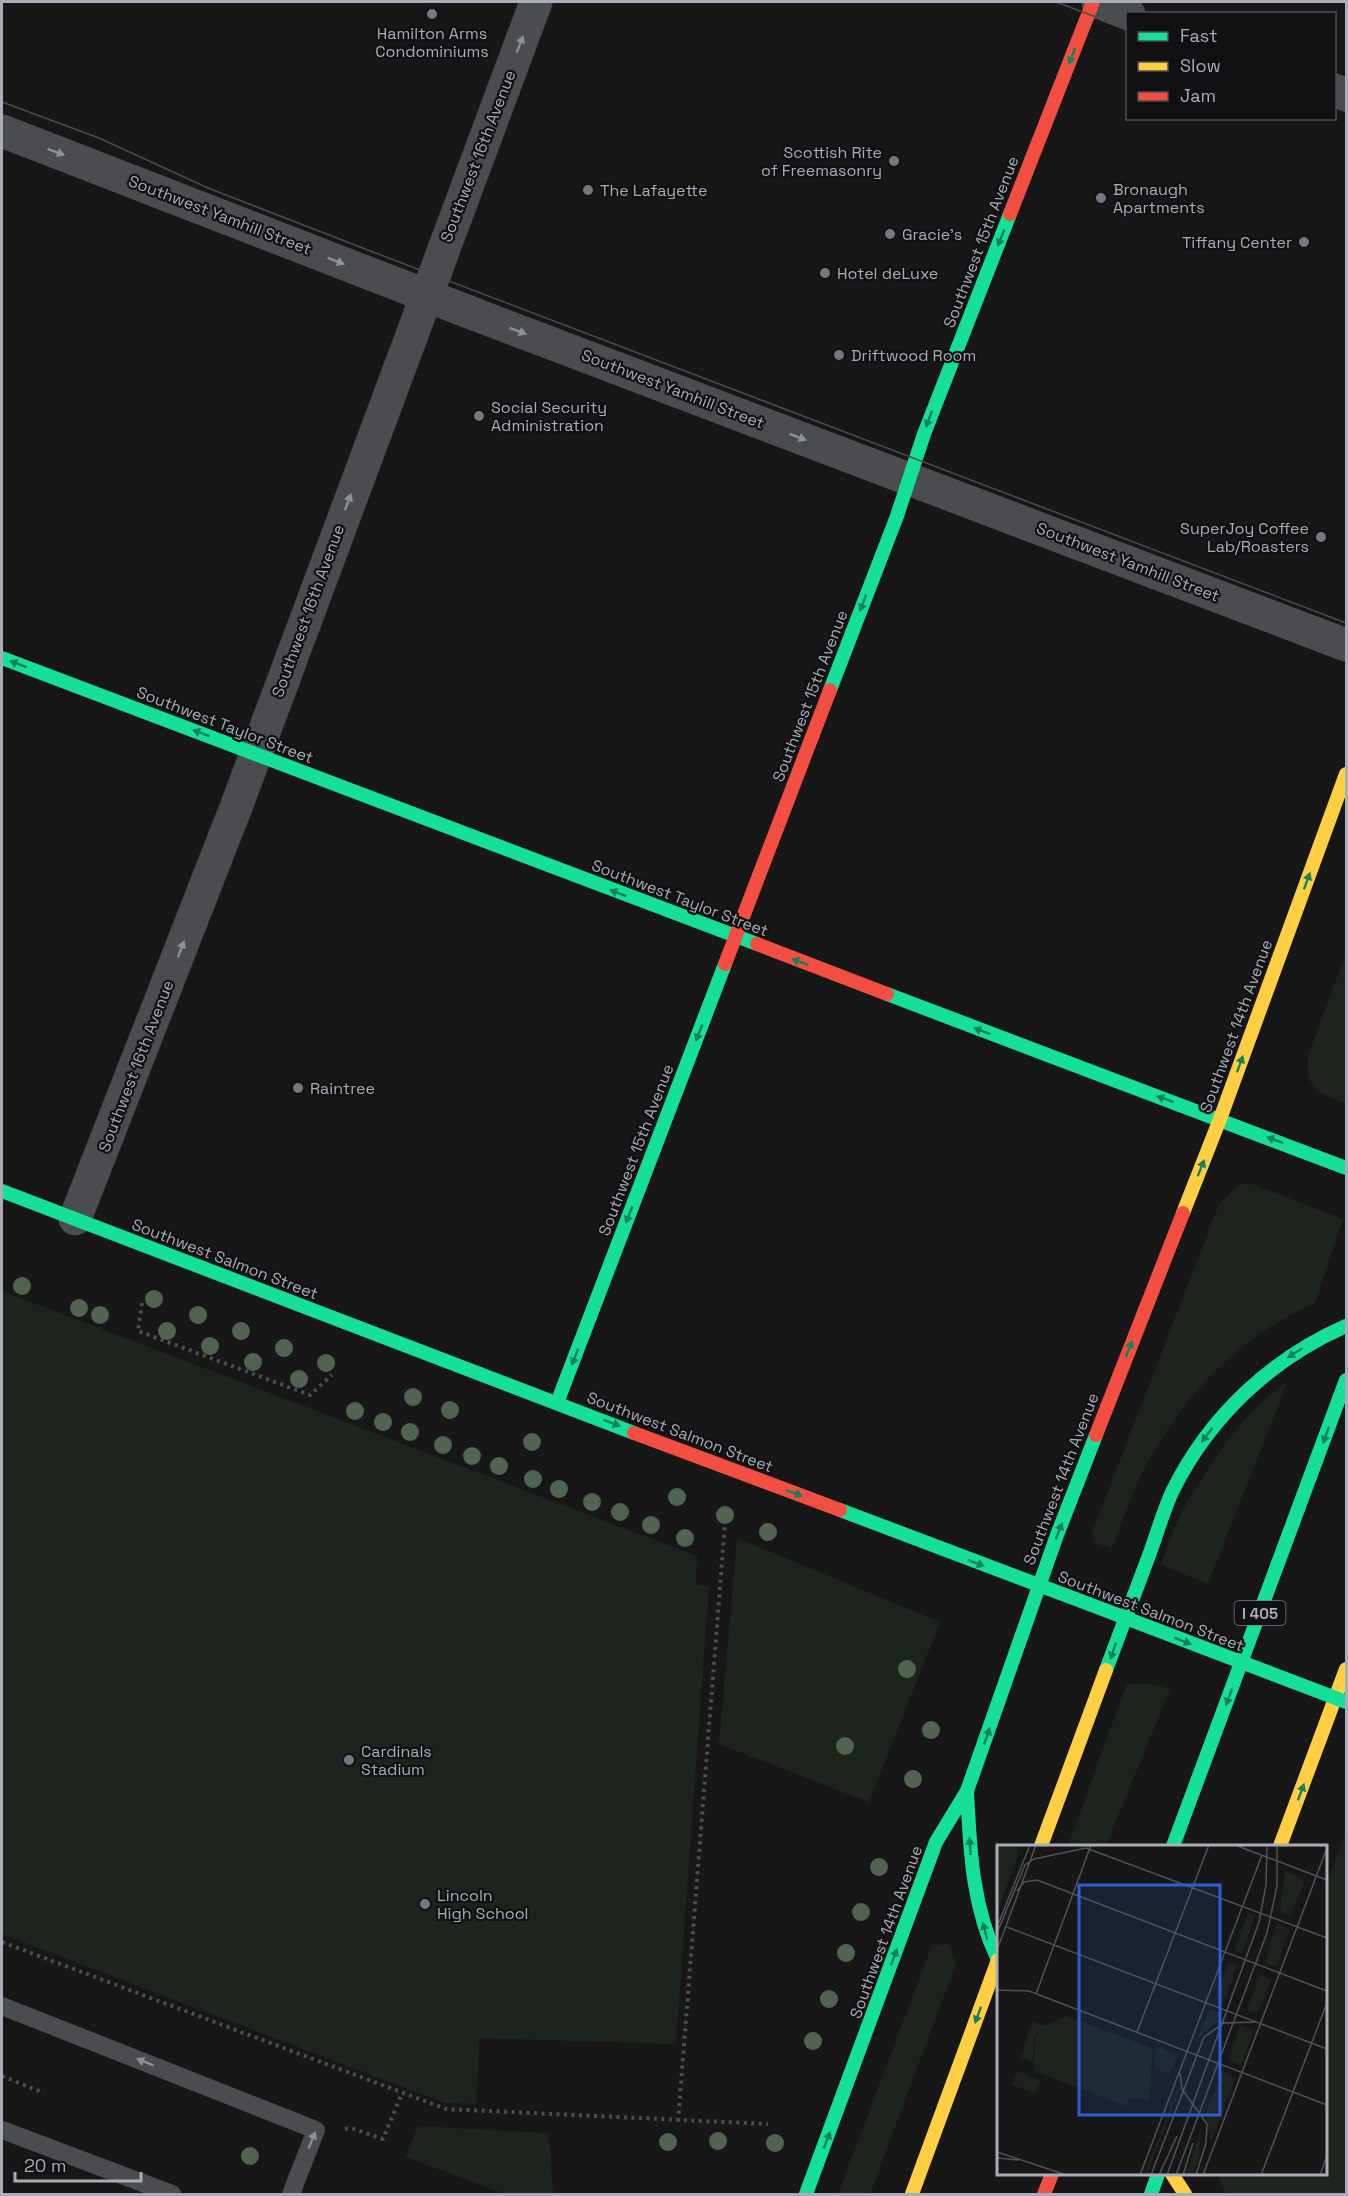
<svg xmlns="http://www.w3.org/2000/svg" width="1348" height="2196" viewBox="0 0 1348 2196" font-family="'Space Grotesk',sans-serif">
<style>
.green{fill:#1d241e}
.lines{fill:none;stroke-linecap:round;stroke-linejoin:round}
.path{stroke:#4d4e52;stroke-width:4;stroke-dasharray:3 4.5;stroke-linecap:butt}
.lane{stroke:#4b4c50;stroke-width:18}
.street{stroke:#4b4c50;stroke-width:33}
.fast{stroke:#16e098;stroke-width:14}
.slow{stroke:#ffcf43;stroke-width:14}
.jam{stroke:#f24e42;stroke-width:14}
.tram{stroke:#4b4c4f;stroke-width:1.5}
.fast-bridge{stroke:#16e098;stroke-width:14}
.tree{fill:#506451}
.oneway{fill:#8c9099}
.oneway2{fill:#14835c}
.poi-dot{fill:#757880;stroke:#111113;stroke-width:2}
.labels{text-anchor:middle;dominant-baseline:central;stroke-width:4.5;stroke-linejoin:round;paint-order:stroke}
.shield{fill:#111113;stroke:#7b7e86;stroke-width:1.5}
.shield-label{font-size:15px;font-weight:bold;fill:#a8adb8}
.poi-label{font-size:16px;fill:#a8adb8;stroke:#111113;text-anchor:start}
.street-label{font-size:16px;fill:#a8adb8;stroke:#111113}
.inset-road{fill:none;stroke:#515357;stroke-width:1.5}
.view{fill:#325cd3;fill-opacity:0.15;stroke:#325cd3;stroke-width:3}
.inset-edge{fill:none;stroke:#a8adb8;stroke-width:3}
</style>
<rect width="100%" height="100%" fill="#171717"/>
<path class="green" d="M1346 953V1103C1319 1094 1302 1086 1309 1053Z
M1243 1184H1252L1343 1219 1315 1303C1242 1335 1191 1387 1152 1455 1135 1484 1124 1517 1112 1548L1094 1543 1093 1530 1219 1204 1237 1186Z
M2 1291 697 1556 696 1585 709 1586 676 2044 479 2038 477 2104 445 2103 2 1934Z
M1288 1381 1208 1584 1161 1565C1167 1549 1172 1533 1179 1517 1184 1506 1192 1496 1198 1485 1222 1445 1249 1409 1288 1381Z
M737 1538 940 1622 869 1802 719 1744Z
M1148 1683 1170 1689 1106 1846H1068L1126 1685Z
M1346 1831V2194H1226L1218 2177 1220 2174H1326V1885Z
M949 1944 956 1964 870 2194H838L932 1945Z
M418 2126 549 2133 553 2194H505L406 2157Z"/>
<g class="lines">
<path class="path" d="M142 1303 138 1331 310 1395 332 1375
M2 1942 446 2109 768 2124
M2 2076 44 2093
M678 2121 725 1524
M345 2129 351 2128 383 2139 402 2093"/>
<path class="lane" d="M2 2006 316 2130 291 2194
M2 2130 172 2194"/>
<path class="street" d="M1098 2 1129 14
M1334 90 1346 94
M2 131 474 314 1346 645
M75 1219 238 802 536 2"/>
<path class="fast" d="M2 658 757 944
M830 690 897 516 924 434 1010 214
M887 994 1346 1168
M2 1191 634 1433
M557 1403 725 964
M840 1510 1089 1604
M1106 1670C1121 1630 1136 1590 1151 1550 1158 1530 1164 1509 1173 1490 1210 1416 1271 1359 1346 1326
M967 1791C970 1850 972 1906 998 1960
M1173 1846 1346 1380
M806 2194 936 1842 967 1791 1057 1535 1096 1435
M1151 2194 1158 2174"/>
<path class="slow" d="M1183 1213 1220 1119 1346 774
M1041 1846 1106 1670
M1280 1846 1346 1669
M1172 2174 1185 2194
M912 2194 998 1960"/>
<path class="jam" d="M1010 214 1093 2
M757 944 887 994
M725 964 830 690
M634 1433 840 1510
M1096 1435 1183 1213
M1044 2194 1052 2174"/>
<path class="tram" d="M1056 2 1128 29
M2 102 99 138 208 188 373 252 1346 623
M1334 107 1346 112"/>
<path class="fast-bridge" d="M1089 1604 1346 1702"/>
</g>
<g class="tree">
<circle cx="22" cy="1286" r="9"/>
<circle cx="154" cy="1299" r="9"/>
<circle cx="79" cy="1308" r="9"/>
<circle cx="100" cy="1315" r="9"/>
<circle cx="198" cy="1315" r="9"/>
<circle cx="167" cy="1331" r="9"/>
<circle cx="241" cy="1331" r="9"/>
<circle cx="210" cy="1346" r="9"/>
<circle cx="284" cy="1348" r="9"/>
<circle cx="253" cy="1362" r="9"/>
<circle cx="326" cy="1363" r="9"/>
<circle cx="299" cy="1379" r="9"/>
<circle cx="413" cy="1397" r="9"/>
<circle cx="450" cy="1410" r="9"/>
<circle cx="355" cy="1411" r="9"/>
<circle cx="383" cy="1422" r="9"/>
<circle cx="410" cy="1432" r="9"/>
<circle cx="532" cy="1442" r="9"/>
<circle cx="443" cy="1445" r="9"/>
<circle cx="472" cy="1456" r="9"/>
<circle cx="499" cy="1466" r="9"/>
<circle cx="533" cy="1479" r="9"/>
<circle cx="559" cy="1489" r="9"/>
<circle cx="677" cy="1497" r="9"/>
<circle cx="592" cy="1502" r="9"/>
<circle cx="620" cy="1512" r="9"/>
<circle cx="725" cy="1515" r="9"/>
<circle cx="651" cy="1525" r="9"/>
<circle cx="768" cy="1532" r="9"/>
<circle cx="685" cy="1538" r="9"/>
<circle cx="907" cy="1669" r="9"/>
<circle cx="931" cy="1730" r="9"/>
<circle cx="845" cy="1746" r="9"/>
<circle cx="913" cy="1779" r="9"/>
<circle cx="879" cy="1867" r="9"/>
<circle cx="861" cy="1912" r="9"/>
<circle cx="846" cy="1953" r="9"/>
<circle cx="829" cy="1999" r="9"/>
<circle cx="813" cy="2041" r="9"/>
<circle cx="718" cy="2141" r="9"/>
<circle cx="668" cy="2142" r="9"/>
<circle cx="775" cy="2143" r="9"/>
<circle cx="250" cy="2156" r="9"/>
</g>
<defs><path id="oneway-solid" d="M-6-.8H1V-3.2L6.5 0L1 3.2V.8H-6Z" transform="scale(1.5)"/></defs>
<g class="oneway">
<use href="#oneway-solid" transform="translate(520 44) rotate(-69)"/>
<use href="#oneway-solid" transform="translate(56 152) rotate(21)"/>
<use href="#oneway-solid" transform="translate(336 261) rotate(21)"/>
<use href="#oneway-solid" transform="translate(518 331) rotate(21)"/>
<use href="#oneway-solid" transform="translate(798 437) rotate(21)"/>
<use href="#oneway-solid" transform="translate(348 502) rotate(-70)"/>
<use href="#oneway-solid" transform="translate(181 949) rotate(-69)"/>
<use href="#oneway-solid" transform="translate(145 2062) rotate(-158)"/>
<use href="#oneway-solid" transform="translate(312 2140) rotate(-68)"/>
</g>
<g class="oneway2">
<use href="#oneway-solid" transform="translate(1072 56) rotate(111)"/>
<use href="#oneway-solid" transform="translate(1001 238) rotate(111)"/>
<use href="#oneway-solid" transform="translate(929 419) rotate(111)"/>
<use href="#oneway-solid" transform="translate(863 603) rotate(111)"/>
<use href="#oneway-solid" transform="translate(18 664) rotate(-159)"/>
<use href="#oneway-solid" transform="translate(201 733) rotate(-159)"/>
<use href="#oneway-solid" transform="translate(1307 881) rotate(-70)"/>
<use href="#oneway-solid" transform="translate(618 893) rotate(-159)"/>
<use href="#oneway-solid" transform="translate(800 962) rotate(-159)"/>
<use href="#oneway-solid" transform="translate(982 1031) rotate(-159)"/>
<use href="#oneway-solid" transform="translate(699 1033) rotate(111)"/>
<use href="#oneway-solid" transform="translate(1240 1064) rotate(-70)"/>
<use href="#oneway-solid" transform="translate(1165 1099) rotate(-160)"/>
<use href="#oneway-solid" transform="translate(1275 1140) rotate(-159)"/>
<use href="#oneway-solid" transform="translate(1201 1168) rotate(-68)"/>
<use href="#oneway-solid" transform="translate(629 1215) rotate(111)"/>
<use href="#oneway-solid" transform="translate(1129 1349) rotate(-68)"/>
<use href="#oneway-solid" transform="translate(1295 1353) rotate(148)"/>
<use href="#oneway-solid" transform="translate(575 1357) rotate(111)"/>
<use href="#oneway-solid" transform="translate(612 1423) rotate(21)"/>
<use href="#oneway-solid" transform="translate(1207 1435) rotate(128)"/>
<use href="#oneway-solid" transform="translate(1326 1435) rotate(110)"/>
<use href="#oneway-solid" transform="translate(794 1493) rotate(21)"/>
<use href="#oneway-solid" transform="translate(1059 1531) rotate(-69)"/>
<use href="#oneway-solid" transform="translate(976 1563) rotate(21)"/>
<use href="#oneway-solid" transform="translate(1183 1641) rotate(21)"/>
<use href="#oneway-solid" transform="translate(1113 1651) rotate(110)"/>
<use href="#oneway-solid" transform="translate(1229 1697) rotate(110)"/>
<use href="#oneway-solid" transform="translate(987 1736) rotate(-71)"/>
<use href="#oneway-solid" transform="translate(1301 1792) rotate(-70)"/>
<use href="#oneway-solid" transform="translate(970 1846) rotate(-94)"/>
<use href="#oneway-solid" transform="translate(985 1931) rotate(-104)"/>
<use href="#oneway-solid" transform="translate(894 1957) rotate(-70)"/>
<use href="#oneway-solid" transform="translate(978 2015) rotate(110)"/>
<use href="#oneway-solid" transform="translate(827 2140) rotate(-69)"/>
</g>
<g class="poi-dot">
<circle cx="432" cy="14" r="6"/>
<circle cx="894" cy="161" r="6"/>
<circle cx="588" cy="190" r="6"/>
<circle cx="1101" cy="198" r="6"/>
<circle cx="890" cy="234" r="6"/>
<circle cx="1304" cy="242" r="6"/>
<circle cx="825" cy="273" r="6"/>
<circle cx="839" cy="355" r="6"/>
<circle cx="479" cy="416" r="6"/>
<circle cx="1321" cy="537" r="6"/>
<circle cx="298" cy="1088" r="6"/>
<circle cx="349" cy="1760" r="6"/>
<circle cx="425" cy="1904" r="6"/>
</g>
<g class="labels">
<rect class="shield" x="1234.5" y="1601" width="51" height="24" rx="4.5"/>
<g class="shield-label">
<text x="1260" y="1613">I 405</text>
</g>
<g class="poi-label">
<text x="432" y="33" text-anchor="middle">Hamilton Arms<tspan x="432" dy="18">Condominiums</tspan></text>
<text x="882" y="152" text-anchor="end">Scottish Rite<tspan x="882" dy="18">of Freemasonry</tspan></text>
<text x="1113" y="189">Bronaugh<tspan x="1113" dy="18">Apartments</tspan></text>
<text x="600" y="190">The Lafayette</text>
<text x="902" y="234">Gracie's</text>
<text x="1292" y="242" text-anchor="end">Tiffany Center</text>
<text x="837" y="273">Hotel deLuxe</text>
<text x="851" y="355">Driftwood Room</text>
<text x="491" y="407">Social Security<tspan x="491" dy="18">Administration</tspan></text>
<text x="1309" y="528" text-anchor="end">SuperJoy Coffee<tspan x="1309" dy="18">Lab/Roasters</tspan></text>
<text x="310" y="1088">Raintree</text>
<text x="361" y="1751">Cardinals<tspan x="361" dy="18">Stadium</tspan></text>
<text x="437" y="1895">Lincoln<tspan x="437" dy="18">High School</tspan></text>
</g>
<g class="street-label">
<text transform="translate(478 156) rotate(-69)">Southwest 16th Avenue</text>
<text transform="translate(220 215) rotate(21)">Southwest Yamhill Street</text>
<text transform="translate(981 242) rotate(-69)">Southwest 15th Avenue</text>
<text transform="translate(673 389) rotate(21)">Southwest Yamhill Street</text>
<text transform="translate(1128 562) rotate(21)">Southwest Yamhill Street</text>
<text transform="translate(308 611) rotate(-70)">Southwest 16th Avenue</text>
<text transform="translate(810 696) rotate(-69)">Southwest 15th Avenue</text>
<text transform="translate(225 725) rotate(21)">Southwest Taylor Street</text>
<text transform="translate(680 898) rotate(21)">Southwest Taylor Street</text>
<text transform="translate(1236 1026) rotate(-70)">Southwest 14th Avenue</text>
<text transform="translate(136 1066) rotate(-69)">Southwest 16th Avenue</text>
<text transform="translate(636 1150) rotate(-69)">Southwest 15th Avenue</text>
<text transform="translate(225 1259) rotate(21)">Southwest Salmon Street</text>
<text transform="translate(680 1432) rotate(21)">Southwest Salmon Street</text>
<text transform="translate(1061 1479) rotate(-69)">Southwest 14th Avenue</text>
<text transform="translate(1151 1611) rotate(21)">Southwest Salmon Street</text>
<text transform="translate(886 1932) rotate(-70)">Southwest 14th Avenue</text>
</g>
</g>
<g transform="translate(997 1845)">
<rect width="330" height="330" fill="#171717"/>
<path d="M0 0H20L21 10 0 69ZM288 26 303 32 307 40 293 70 283 67ZM251 68 258 70 245 109 237 105ZM280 79 292 84 280 122 268 117ZM231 118 241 120 227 157 219 151ZM263 129 274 135 263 163 254 168 250 166ZM213 164 222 168 220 177 209 184 197 202ZM69 171 155 203 153 254H132L129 261 37 226 38 193 44 183 37 192 36 217 24 212 35 176 47 181ZM244 180 257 185 244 220 231 215ZM159 201 180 210 173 229 157 223ZM226 225 238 234 214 298 209 268ZM20 226 44 235 38 249 15 240ZM180 244 182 246 162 299 150 330H147ZM205 280 202 312 196 330H189Z" fill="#1d241e"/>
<path class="inset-road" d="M238 0 330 35M20 46 27 37 40 35 330 146M0 82 33 0M10 82 330 204M0 88 28 20 37 14 89 3 330 93M0 105 39 0M0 145 32 146 330 260M39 149 94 0M140 187 212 0M183 228 185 244 210 279 209 298 199 330M0 307 69 330M0 313 21 315M143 330 265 10M154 330 207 192 227 178 258 177M162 330 180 291M170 330 262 77 269 40 270 0M179 330 270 88 280 41V0M186 330 196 298M206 330 330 3M264 330 330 158M323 330 330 311"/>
<path class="view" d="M82 40H223V270H82Z"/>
<rect width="330" height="330" class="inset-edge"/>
</g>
<rect width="1348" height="2196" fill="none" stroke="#a8adb8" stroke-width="6"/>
<rect x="1126" y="12" width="210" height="108" fill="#111113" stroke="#4d4f55" stroke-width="1.5"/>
<rect x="1138" y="32" width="30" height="9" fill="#16e098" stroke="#4d4f55" stroke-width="1.5"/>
<text x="1180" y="42" font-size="18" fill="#a8adb8">Fast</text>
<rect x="1138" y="62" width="30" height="9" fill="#ffcf43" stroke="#4d4f55" stroke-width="1.5"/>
<text x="1180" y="72" font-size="18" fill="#a8adb8">Slow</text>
<rect x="1138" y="92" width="30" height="9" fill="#f24e42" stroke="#4d4f55" stroke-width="1.5"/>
<text x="1180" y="102" font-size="18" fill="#a8adb8">Jam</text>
<path d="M15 2172v9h126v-9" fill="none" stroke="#a8adb8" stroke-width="3"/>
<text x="24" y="2172" font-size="18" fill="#a8adb8" stroke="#111113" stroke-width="4.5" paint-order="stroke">20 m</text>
</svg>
